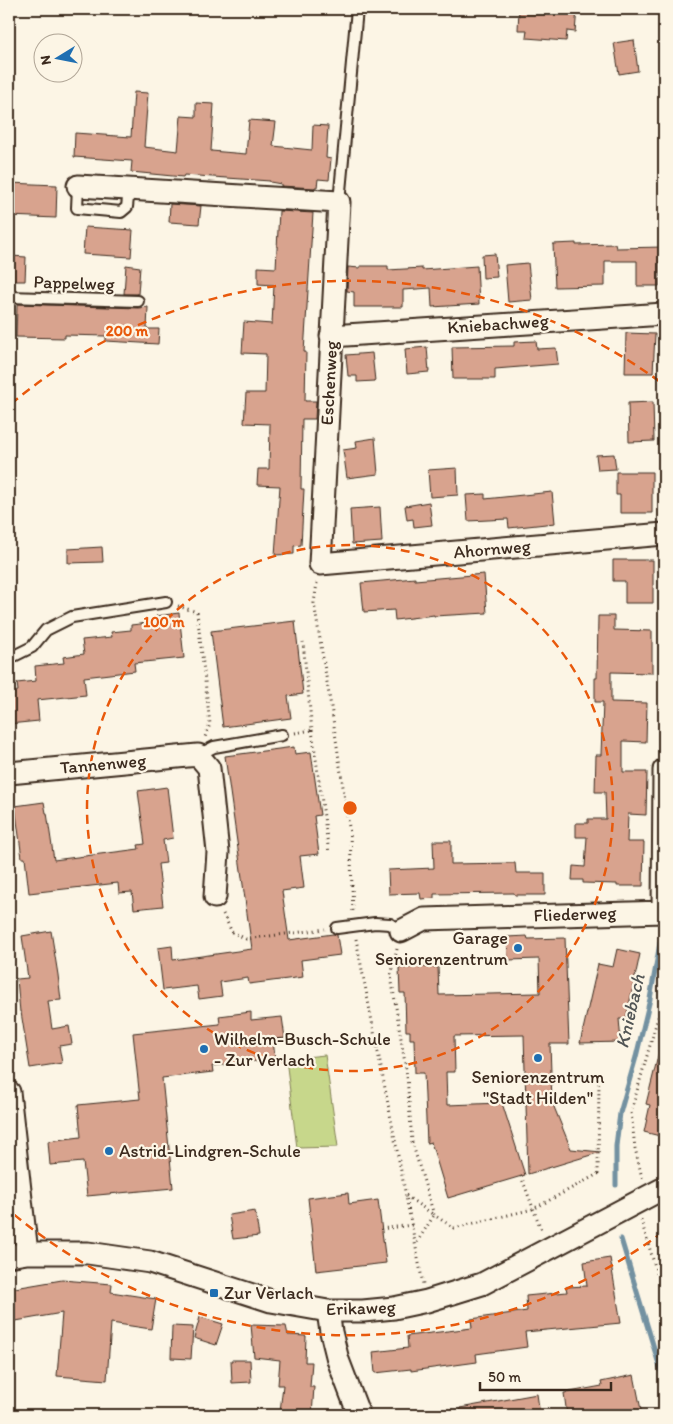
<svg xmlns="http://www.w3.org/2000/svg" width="673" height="1424" viewBox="0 0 673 1424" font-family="Itim,sans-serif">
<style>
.green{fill:#c7d78b;stroke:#818054}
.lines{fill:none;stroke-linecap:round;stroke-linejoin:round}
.stream{stroke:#7391a1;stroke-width:5}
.building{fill:#d8a38e;stroke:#3b2a1e}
.lane-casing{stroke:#3b2a1e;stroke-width:14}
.street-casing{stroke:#3b2a1e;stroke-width:25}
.path{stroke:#3b2a1e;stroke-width:3;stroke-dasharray:1 4;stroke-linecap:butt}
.lane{stroke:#fcf5e5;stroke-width:10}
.street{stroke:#fcf5e5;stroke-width:21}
.ring{fill:none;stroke:#e8590c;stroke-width:2.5;stroke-dasharray:9 6}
.poi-dot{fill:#1f6fb2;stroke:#fcf5e5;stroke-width:2}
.labels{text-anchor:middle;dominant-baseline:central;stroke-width:4.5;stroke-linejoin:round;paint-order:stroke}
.street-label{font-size:18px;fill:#3b2a1e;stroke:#fcf5e5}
.poi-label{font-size:18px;fill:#3b2a1e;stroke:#fcf5e5;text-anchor:start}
.water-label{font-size:19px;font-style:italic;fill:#525555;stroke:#fcf5e5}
.centre{fill:#e8590c;stroke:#fcf5e5;stroke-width:2.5}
.ring-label{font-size:15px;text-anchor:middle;font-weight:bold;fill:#e8590c;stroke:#fcf5e5;stroke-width:4.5;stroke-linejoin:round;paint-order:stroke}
</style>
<rect width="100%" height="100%" fill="#fcf5e5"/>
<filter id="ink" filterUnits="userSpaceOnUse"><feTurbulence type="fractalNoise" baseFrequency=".02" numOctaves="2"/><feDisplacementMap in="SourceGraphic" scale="10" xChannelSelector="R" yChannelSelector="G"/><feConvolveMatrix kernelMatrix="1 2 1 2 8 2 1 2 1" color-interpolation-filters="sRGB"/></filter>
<g filter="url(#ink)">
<path class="green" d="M325 1055 338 1147 297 1148 286 1059Z"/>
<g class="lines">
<path class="stream" d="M616 1185V1146L620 1113 636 1057 650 999 662 932
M621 1239 664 1381"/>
</g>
<path class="building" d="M519 9H577L575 32 567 31 566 41 526 38 527 30H518Z
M634 40 638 71 619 74 614 43Z
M134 92 148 93 144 147 178 151 181 116 196 117V103L214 104 211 151 246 154 249 120 276 122 273 146 312 150 313 125 328 126 326 158 331 159 329 180 318 179 317 187H315V188L281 186V184L270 182V181L184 175 183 177 131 172 132 161 74 157 75 133 131 137Z
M9 183 57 185 56 218 9 216Z
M170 204 201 206 199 224 169 222Z
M279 211 313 213 304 352H306L305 401H316L315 419H302L301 489H304L301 545 294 546V554L275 555 280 486 257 485 258 469H269L270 424 244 423 246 393H265L266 354 242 353 244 322 272 324 274 285 258 284V267L276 268Z
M85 227 133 230 131 257 83 254Z
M576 243V245L615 244 616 248 664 247V262H659V286H637V261H605V286L555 287 553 244Z
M495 254 497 277 483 278 482 255Z
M11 256 26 257 25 281H11V278H9V257L11 258Z
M528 263 532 300 508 302 505 265Z
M126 265 140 267 138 294H124Z
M360 266H388V270L422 268V270L477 266 479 304 432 307 431 288 403 290V307H354V292L347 291 348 267 360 268Z
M17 304 138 308 148 307 147 329H159L158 344 106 341V336L65 335V338L16 337Z
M626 333 655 334 653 373H625Z
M536 341 537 349 556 348 558 364 495 369V379H453L452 347 514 346V342Z
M427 347 429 372 407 374 405 349Z
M372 353 375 381 357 382V376H348L346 355Z
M653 402 654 441 629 442 628 403Z
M375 438 378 474 347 478 343 450 357 448 356 441Z
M614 454 616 469 598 470 596 455Z
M457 468 458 495 430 497 428 470Z
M616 472H652V513H620V495H616Z
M552 492 555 523 509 528 508 519 468 521 466 495 485 494V499Z
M429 502 432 525 414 527 413 519 407 520 405 506Z
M380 507 382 542 352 544 350 509Z
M102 547 103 562 68 563V549Z
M613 560H653V603H625V581H613Z
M484 574 487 613 434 616V615L395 620 394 610 364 612 361 583 415 578V580Z
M179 613 184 658 134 663 135 671 84 677 86 695 37 700 39 721 9 724V693L18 691 17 683 36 681 35 666 64 663 63 657 84 654 82 640 112 637 111 632 131 630V625L157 622 156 616Z
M598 616H614V630L652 631V673L611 672V702L647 703 646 742 623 741V772H647L646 815 628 814 627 842H644L643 886H617V884L583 883V880H572L573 866 585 867 587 837H576V823H588V819H606L605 792H595L596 755H601L603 702H595V678H597Z
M295 621 303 694 288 696 291 718 223 727 211 631Z
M294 747 295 754 311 752 320 815 314 816 319 854 300 856 304 888 282 891 289 940 333 934 337 935 340 955 301 960 303 977 249 984 248 978 220 982 222 996 199 999 197 986 163 990 158 948 172 946 173 960 252 949 225 756Z
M167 787 173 838 163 840 166 863 158 864 163 906 134 909 132 892 119 893 118 883 29 893 25 858H22L15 806 44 802 46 813H47L54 860 139 849 138 845 145 844 138 791Z
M433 841H451V864L515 863 516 873H545V895H515L514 893 434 894V898L421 899 420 893 389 894 388 870 434 868Z
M51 931 58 975 61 1000 48 1001 52 1029 69 1026 72 1044 59 1046 62 1063 30 1068 21 1012H20L17 979 28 978 22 936Z
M527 936 528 939 565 938 569 1044H550L552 1102 571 1149 601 1152 528 1174 524 1035 454 1036 455 1072H446L447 1105 502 1103 525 1175 448 1198 431 1142 427 1143 424 1073H415L414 1039H410V1031H406L405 993H400L399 968 438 967 439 995 540 993 539 959 508 960 507 937Z
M617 949 640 954 626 1019H619L621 1042 580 1043 598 964 613 967Z
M251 1012V1020L282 1017 285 1038 273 1039 275 1059 212 1066 213 1072 162 1078 173 1188 87 1196 83 1162 50 1165 48 1141 81 1137 78 1105 140 1099 133 1033 220 1024 219 1016Z
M659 1052 664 1053V1137L644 1132 650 1105 646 1104Z
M348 1193 349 1204 378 1200 386 1263 316 1271 308 1198Z
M255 1211 259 1236 233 1239 229 1215Z
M610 1258 621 1323 525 1332 527 1347 476 1354 477 1362 411 1371V1369L375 1373 373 1352 408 1348 407 1336 472 1328 471 1319 527 1311 526 1296 567 1292 566 1287 587 1286 584 1262Z
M62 1280 112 1284 111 1292 156 1299 151 1329 111 1323 107 1380 57 1376 62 1313 10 1322 9 1314V1289Z
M200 1317 223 1324 216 1345 194 1338Z
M251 1325 286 1326 288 1335 306 1336 305 1362H312L310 1387H314L312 1415 280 1412 283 1385H278L280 1360 254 1357Z
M172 1326 193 1327 191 1359 171 1358Z
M231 1360H250L251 1382 232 1383Z
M634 1375 642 1415H567L564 1393 602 1386 601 1382Z
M537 1394 540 1415H461L460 1408Z"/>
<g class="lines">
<defs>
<path id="lane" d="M78 186 77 208 121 212 127 207 129 189
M339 202 357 9
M9 297 138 301
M9 657 14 656 32 647 46 630 72 617 166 602
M198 755 214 747 282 735
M337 928 375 923 390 924 401 931"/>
<path id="street" d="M78 186 339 202 320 564 664 534
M331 336 664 314
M9 773 198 755 209 768 218 852 215 897
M663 911 664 770
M401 931 424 919 664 912
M9 1092 27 1253
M9 1256 27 1253H88L150 1262 271 1301 328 1311H363L394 1308 427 1301 482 1284 664 1188
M328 1311 331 1332 338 1360 359 1415"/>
</defs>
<use href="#lane" class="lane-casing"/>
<use href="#street" class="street-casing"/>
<path class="path" d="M317 583 314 603 333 719 350 834 353 913
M178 606 197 612 210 724 205 737
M312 730 329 853
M295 733 312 730 303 642
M223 914 232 932 246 939 325 929
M356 939 423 1284
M397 949 391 976 407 1076 412 1142 434 1215 454 1228 533 1209 598 1174 599 1080
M521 1176 542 1232
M642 1178 635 1148 631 1112 664 996
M406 1196 434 1215 416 1244
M641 1220 664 1296
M381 1229 412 1225"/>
<use href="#lane" class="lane"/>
<use href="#street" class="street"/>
</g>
</g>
<g class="ring">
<circle cx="350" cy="808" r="263"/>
<path d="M663 1232A527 527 0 0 1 11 1212M11 404A527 527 0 0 1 663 384"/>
</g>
<g class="poi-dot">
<circle cx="518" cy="948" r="5"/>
<circle cx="204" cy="1049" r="5"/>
<circle cx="538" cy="1058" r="5"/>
<circle cx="109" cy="1151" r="5"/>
<rect x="209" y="1288" width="10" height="10" rx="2.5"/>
</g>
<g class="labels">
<g class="street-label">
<text transform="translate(74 283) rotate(2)">Pappelweg</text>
<text transform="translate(498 324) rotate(-4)">Kniebachweg</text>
<text transform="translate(329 383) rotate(-87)">Eschenweg</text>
<text transform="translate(492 549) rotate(-5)">Ahornweg</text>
<text transform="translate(103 764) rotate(-5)">Tannenweg</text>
<text transform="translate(575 914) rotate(-2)">Fliederweg</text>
<text transform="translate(361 1308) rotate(-2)">Erikaweg</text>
</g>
<g class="poi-label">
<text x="508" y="938" text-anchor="end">Garage<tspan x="508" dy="21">Seniorenzentrum</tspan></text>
<text x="214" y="1039">Wilhelm-Busch-Schule<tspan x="214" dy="21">- Zur Verlach</tspan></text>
<text x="538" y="1077" text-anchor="middle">Seniorenzentrum<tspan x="538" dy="21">"Stadt Hilden"</tspan></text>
<text x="119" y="1151">Astrid-Lindgren-Schule</text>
<text x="224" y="1293">Zur Verlach</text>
</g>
<g class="water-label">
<text transform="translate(630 1011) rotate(-77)">Kniebach</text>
</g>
</g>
<circle cx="350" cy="808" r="8" class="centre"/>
<g class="ring-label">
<text x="127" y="336">200 m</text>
<text x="164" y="627">100 m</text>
</g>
<rect width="673" height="1424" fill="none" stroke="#fcf5e5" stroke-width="30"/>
<rect x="15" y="15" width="643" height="1394" fill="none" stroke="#3b2a1e" stroke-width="2" filter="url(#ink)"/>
<g transform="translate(58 58) rotate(260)"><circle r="24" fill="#fcf5e5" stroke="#afa495"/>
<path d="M0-4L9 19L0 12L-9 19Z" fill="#1f6fb2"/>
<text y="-8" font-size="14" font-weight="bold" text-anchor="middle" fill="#3b2a1e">N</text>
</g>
<path d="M480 1382v8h131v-8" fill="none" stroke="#3b2a1e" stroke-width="2.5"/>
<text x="488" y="1382" font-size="15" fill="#3b2a1e" stroke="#fcf5e5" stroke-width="4" paint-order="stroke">50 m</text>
</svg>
